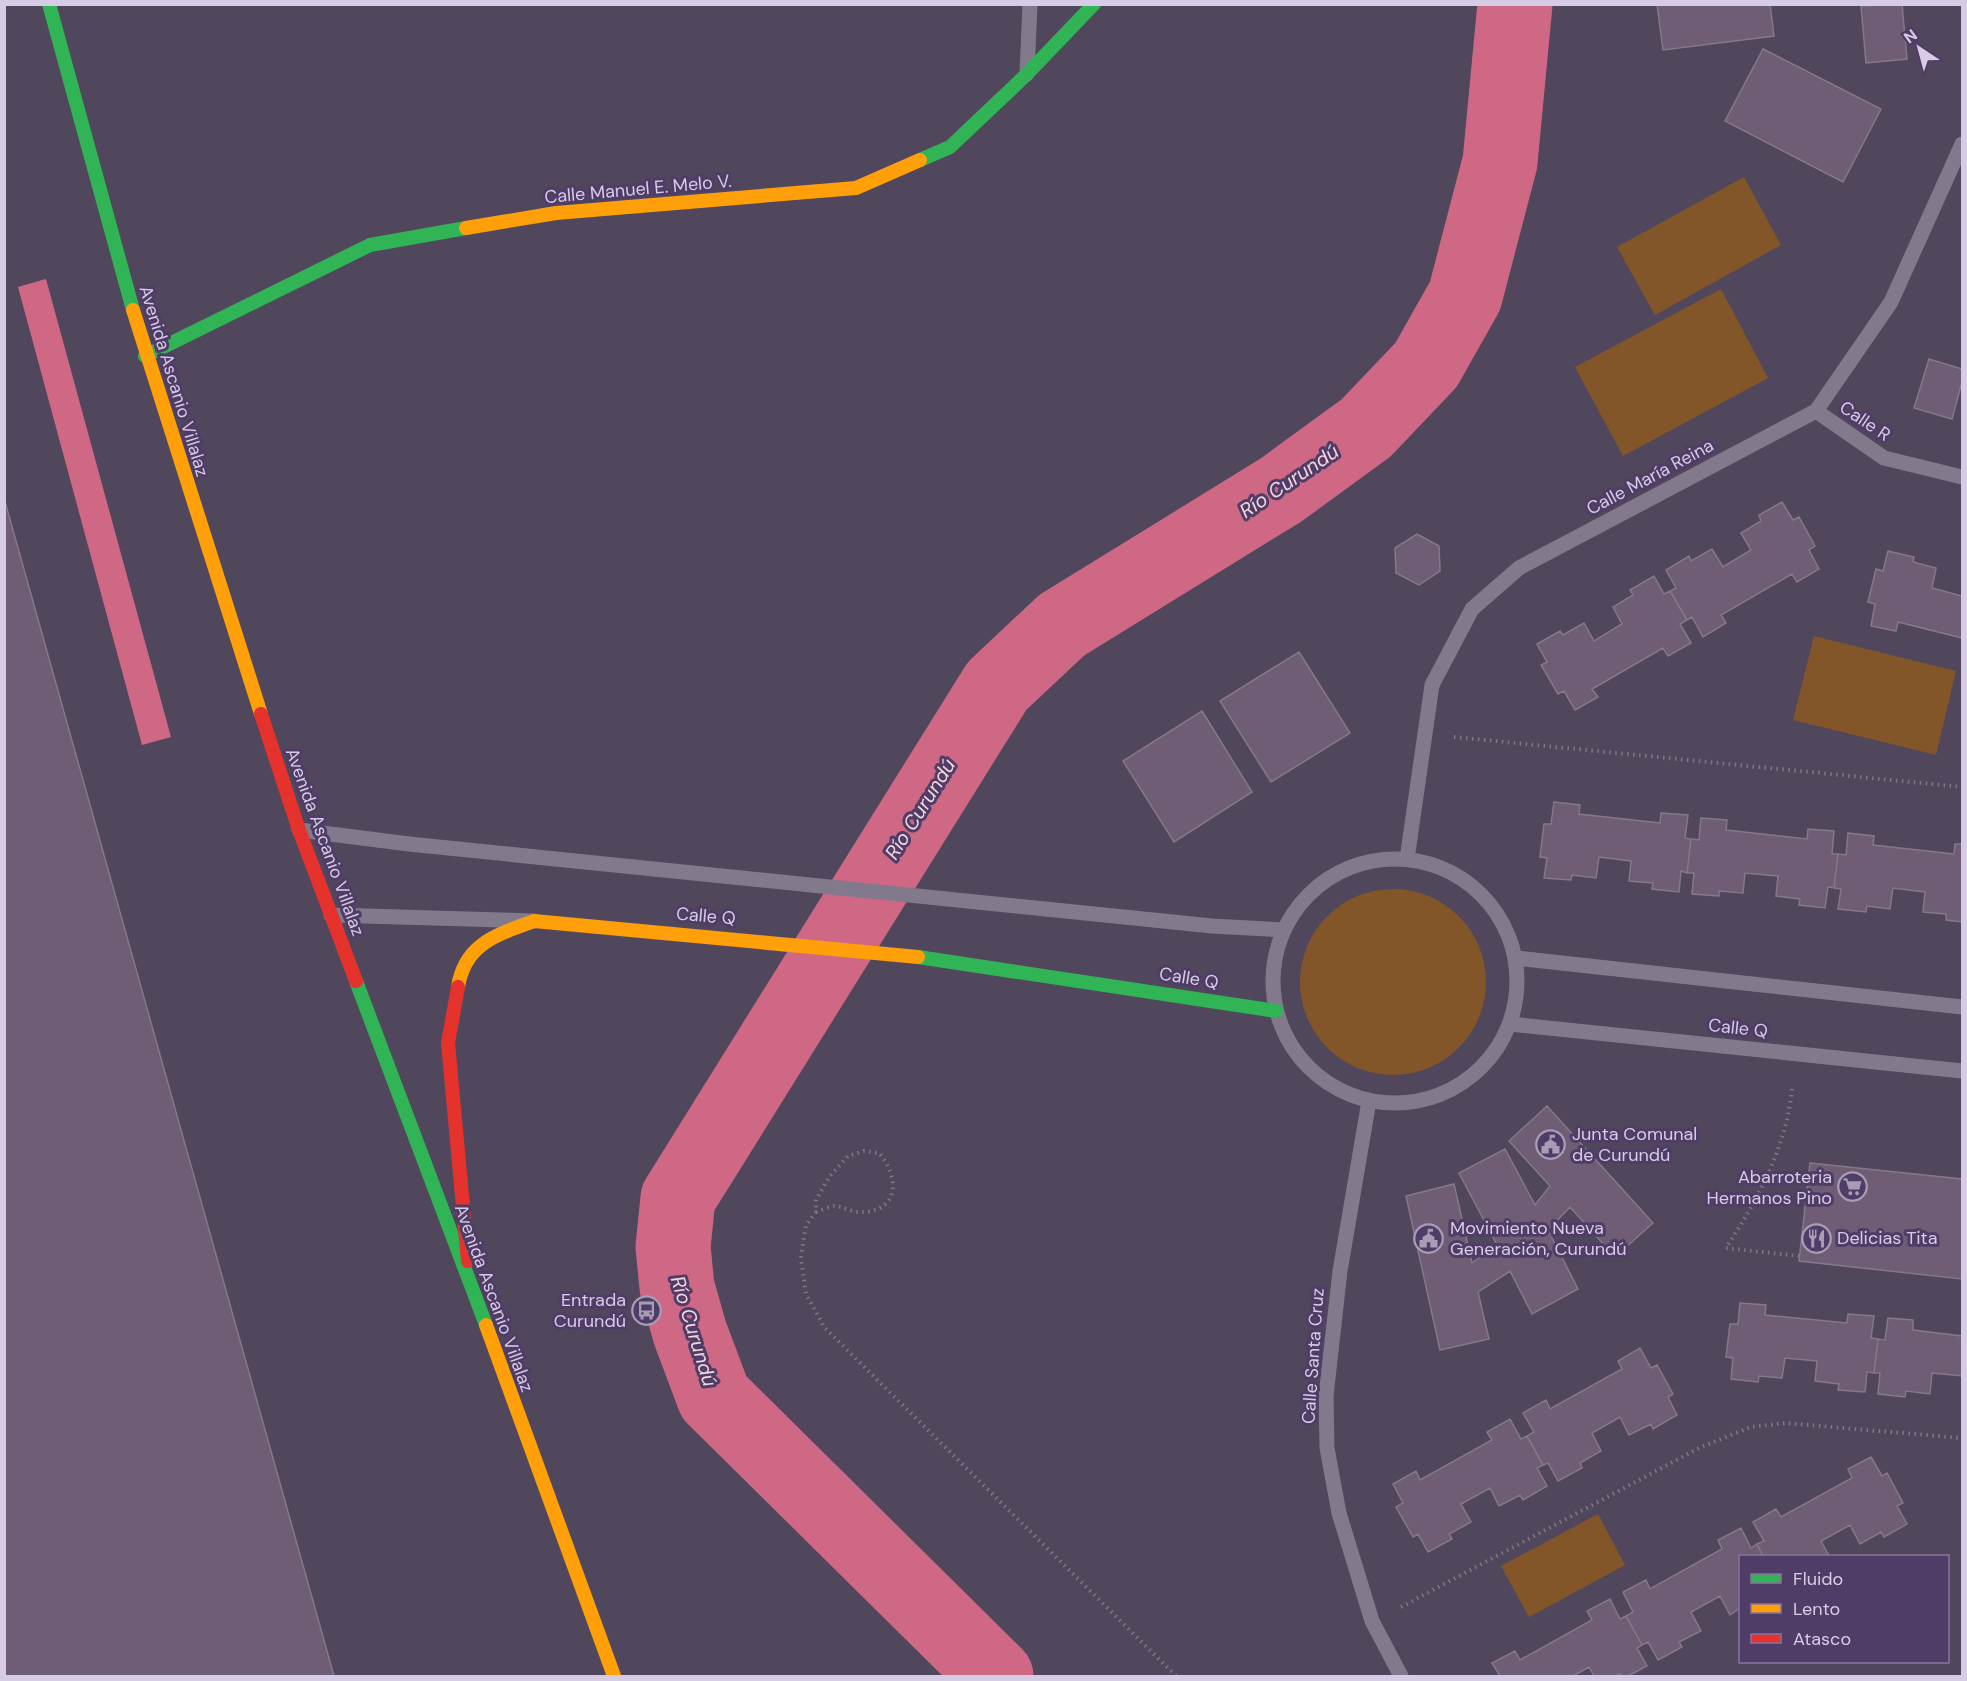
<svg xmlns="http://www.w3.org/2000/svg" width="1967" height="1681" viewBox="0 0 1967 1681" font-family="'DM Sans',sans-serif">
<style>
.green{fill:#835629}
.water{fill:#cf6885}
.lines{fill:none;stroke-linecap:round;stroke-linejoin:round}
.river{stroke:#cf6885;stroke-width:75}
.building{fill:#6f5c75;stroke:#85788b;stroke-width:1.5}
.path{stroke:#7f7787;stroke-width:4;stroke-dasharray:1.5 4.5;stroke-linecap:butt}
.street{stroke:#827a8c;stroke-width:15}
.fast{stroke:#30b455;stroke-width:14}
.slow{stroke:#ff9f0a;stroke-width:14}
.jam{stroke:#e5322d;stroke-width:14}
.labels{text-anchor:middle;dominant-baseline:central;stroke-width:6;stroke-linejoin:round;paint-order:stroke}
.street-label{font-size:18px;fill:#d7cce6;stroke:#503d67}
.poi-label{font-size:18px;fill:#d7cce6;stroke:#503d67;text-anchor:start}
.water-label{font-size:20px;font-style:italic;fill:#f4d6dc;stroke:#503d67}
</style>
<rect width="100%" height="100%" fill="#51475d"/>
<path class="green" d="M1744 177 1781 245 1655 315 1617 247Z
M1721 289 1768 378 1623 456 1575 367Z
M1814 636 1956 671 1936 755 1793 720Z
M1300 982a93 93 0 1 1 186 0a93 93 0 1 1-186 0Z
M1598 1514 1625 1565 1529 1617 1501 1566Z"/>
<path class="water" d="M46 279 171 737 142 745 18 287Z"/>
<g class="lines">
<path class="river" d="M996 1676 714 1397 690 1333 677 1287 673 1247 678 1198 997 686 1062 625 1281 490 1366 428 1426 365 1465 296 1500 162 1515 4"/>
</g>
<path class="building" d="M1657 4H1770L1774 36 1663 50Z
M1902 4 1907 59 1866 63 1861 6Z
M1763 49 1881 109 1843 182 1725 121Z
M1929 359 1962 369V382L1952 419 1914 408Z
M4 498 334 1676H4Z
M1782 502 1793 520 1799 517 1815 546 1809 550 1819 569 1797 582 1792 574 1721 615 1726 623 1703 637 1692 617 1687 620 1670 591 1676 588 1666 570 1689 556 1691 561 1712 549 1723 567 1751 550 1741 533 1761 521 1759 515Z
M1417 534 1439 546 1440 571 1419 585 1396 573 1395 548Z
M1888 551 1914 557 1913 562 1936 568 1932 588 1962 596V638L1898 622 1896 631 1871 626 1875 604 1868 602 1876 569 1883 571Z
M1654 576 1664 594 1670 591 1687 620 1680 624 1691 643 1668 656 1663 648 1592 689 1598 697 1575 710 1564 691 1558 694 1541 665 1547 662 1537 644 1560 631 1563 635 1584 623 1594 641 1622 624 1613 607 1633 595 1630 590Z
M1299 652 1350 733 1271 782 1220 701Z
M1202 711 1252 792 1174 842 1123 761Z
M1554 802 1580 805 1579 814 1660 823 1661 813 1688 815 1685 838 1691 839 1687 873 1681 871 1679 892 1652 889 1653 883 1629 881 1631 861 1599 857 1596 878 1572 875 1571 880 1544 878 1547 858 1540 857 1544 824H1551Z
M1701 818 1727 820 1726 830 1807 839 1808 829 1834 831 1832 854H1838L1834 888 1828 887 1825 908 1799 905 1800 899 1776 896 1778 876 1745 873 1743 893 1719 891V896L1692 894 1694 873H1687L1691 839 1699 840Z
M1848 833 1874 836 1873 845 1954 854 1955 844H1962V922L1946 920V914L1923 912 1925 892 1893 888 1890 909 1867 906 1866 912 1838 909 1841 889 1834 888 1838 854 1846 855Z
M1547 1106 1653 1223 1615 1257 1570 1207 1548 1230 1578 1289 1532 1314 1510 1271 1478 1292 1489 1339 1440 1350 1406 1196 1454 1184 1472 1263 1497 1245 1459 1173 1505 1149 1535 1205 1550 1186 1509 1141Z
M1810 1163 1962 1179V1279L1799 1261Z
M1740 1303 1766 1305 1765 1315 1847 1323 1848 1314 1874 1316 1871 1338 1878 1339 1874 1373 1867 1372 1865 1392 1838 1390 1839 1384 1815 1381 1817 1361 1785 1358 1782 1378 1759 1376 1758 1382 1731 1379 1733 1358 1726 1357 1730 1324H1738Z
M1888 1318 1913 1320V1330L1962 1336V1376L1932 1373 1930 1394 1906 1391 1905 1397 1878 1394 1880 1373H1874L1878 1339 1885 1340Z
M1640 1348 1651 1368 1657 1365 1673 1394 1668 1397 1677 1415 1653 1429 1651 1424 1629 1435 1620 1417 1592 1433 1601 1451 1580 1463 1582 1468 1558 1481 1548 1463 1543 1465 1527 1436 1534 1432 1523 1413 1546 1400 1550 1409 1622 1369 1618 1361Z
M1510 1419 1521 1439 1527 1436 1543 1465 1537 1468 1547 1486 1523 1500 1520 1495 1499 1506 1490 1488 1461 1504 1471 1522 1449 1534 1452 1539 1428 1552 1418 1534 1413 1537 1396 1507 1403 1503 1393 1484 1416 1471 1420 1480 1492 1440 1487 1432Z
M1871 1457 1882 1476 1887 1473 1903 1503 1897 1506 1907 1524 1884 1537 1881 1532 1860 1544 1850 1525 1821 1541 1829 1556H1763L1757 1544 1764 1541 1753 1522 1776 1509 1781 1517 1852 1478 1848 1469Z
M1741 1528 1751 1548 1757 1544 1763 1556H1740V1608L1730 1615 1720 1596 1691 1612 1701 1631 1679 1642 1682 1647 1658 1660 1648 1642 1642 1645 1626 1616 1633 1612 1623 1592 1646 1580 1650 1589 1722 1549 1718 1540Z
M1610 1599 1620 1619 1626 1616 1642 1645 1637 1648 1647 1666 1628 1676H1621L1620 1674 1615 1676H1594L1589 1667 1573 1676H1500L1492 1663 1515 1651 1520 1660 1592 1620 1587 1611Z"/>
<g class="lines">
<path class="path" d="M1454 737 1962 787
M1792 1089C1786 1148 1758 1199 1726 1248L1799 1256
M816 1212C821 1210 828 1207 834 1206 843 1206 852 1213 861 1212 901 1211 899 1176 879 1153L864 1151 848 1156 829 1177 816 1200V1212L806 1225 801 1257 806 1294 824 1327 1176 1676
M1401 1607 1701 1447 1751 1427 1785 1423 1962 1438"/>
<path class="street" d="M1027 74 1030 4
M1816 411 1884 458 1962 477
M299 830 409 844 1212 926 1284 930
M1407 859 1432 685 1472 609 1519 568 1816 411 1891 302 1962 144
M1273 981a122 122 0 1 1 244 0a122 122 0 1 1-244 0Z
M331 915 534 921
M1516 958 1962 1007
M1510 1024 1962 1071
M1369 1101 1340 1271 1326 1396 1327 1448 1339 1513 1372 1621 1401 1676"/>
<path class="fast" d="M49 4 133 310
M920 160 950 147 1027 74 1094 4
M145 356 370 245 466 228
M918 957 1276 1011
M356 981 486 1325"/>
<path class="slow" d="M466 228 556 213 856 188 920 160
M133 310 261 714
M458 987C465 943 497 935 534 921L918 957
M486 1325 614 1676"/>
<path class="jam" d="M261 714 299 830 356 981
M458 987 448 1043 468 1261"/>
</g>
<defs>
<symbol id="civic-ring" viewBox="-11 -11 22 22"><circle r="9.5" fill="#503d67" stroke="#a89db6" stroke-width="1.5"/><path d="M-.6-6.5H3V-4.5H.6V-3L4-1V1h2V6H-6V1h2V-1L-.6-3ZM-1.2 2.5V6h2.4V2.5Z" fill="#a89db6"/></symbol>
<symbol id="supermarket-ring" viewBox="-11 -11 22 22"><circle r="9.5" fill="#503d67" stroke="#a89db6" stroke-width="1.5"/><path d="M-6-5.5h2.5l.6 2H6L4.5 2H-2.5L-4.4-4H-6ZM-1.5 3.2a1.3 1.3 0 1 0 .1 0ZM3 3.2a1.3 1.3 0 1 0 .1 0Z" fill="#a89db6"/></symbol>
<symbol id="restaurant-ring" viewBox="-11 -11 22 22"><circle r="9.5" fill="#503d67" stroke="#a89db6" stroke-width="1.5"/><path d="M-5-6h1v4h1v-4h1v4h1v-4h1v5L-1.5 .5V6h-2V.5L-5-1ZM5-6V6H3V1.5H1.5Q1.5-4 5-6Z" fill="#a89db6"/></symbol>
<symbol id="bus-ring" viewBox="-11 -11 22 22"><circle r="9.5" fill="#503d67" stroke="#a89db6" stroke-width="1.5"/><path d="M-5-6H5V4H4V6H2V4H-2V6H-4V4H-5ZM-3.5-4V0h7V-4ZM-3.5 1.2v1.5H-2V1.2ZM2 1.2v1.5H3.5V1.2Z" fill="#a89db6"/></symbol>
</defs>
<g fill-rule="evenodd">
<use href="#civic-ring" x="1534" y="1128" width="33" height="33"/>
<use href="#supermarket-ring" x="1836" y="1170" width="33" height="33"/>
<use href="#civic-ring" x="1412" y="1222" width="33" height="33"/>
<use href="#restaurant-ring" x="1800" y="1222" width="33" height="33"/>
<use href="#bus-ring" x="630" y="1294" width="33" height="33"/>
</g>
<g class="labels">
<g class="street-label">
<text transform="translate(638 189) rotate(-5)">Calle Manuel E. Melo V.</text>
<text transform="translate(174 381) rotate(73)">Avenida Ascanio Villalaz</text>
<text transform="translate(1865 421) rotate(34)">Calle R</text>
<text transform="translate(1650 477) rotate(-28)">Calle María Reina</text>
<text transform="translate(325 842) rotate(70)">Avenida Ascanio Villalaz</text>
<text transform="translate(706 916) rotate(5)">Calle Q</text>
<text transform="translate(1189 978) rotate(9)">Calle Q</text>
<text transform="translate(1738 1028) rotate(6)">Calle Q</text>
<text transform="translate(494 1298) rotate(70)">Avenida Ascanio Villalaz</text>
<text transform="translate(1313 1356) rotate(-86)">Calle Santa Cruz</text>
</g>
<g class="poi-label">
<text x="1572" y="1134">Junta Comunal<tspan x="1572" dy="21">de Curundú</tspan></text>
<text x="1832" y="1177" text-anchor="end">Abarroteria<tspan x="1832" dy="21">Hermanos Pino</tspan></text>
<text x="1450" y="1228">Movimiento Nueva<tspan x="1450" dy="21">Generación, Curundú</tspan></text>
<text x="1837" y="1238">Delicias Tita</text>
<text x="626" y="1300" text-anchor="end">Entrada<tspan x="626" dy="21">Curundú</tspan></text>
</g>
<g class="water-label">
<text transform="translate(1289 481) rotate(-34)">Río Curundú</text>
<text transform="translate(920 809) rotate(-58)">Río Curundú</text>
<text transform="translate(694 1331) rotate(73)">Río Curundú</text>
</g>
</g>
<rect width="1967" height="1681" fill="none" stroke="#d7cce6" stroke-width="12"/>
<rect x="1739" y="1555" width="210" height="108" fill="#503d67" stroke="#86769a" stroke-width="1.5"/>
<rect x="1751" y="1574" width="30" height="9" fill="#30b455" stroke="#86769a" stroke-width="1.5"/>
<text x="1793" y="1585" font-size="18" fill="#d7cce6">Fluido</text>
<rect x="1751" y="1604" width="30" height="9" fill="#ff9f0a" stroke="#86769a" stroke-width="1.5"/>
<text x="1793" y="1615" font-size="18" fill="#d7cce6">Lento</text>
<rect x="1751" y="1634" width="30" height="9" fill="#e5322d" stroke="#86769a" stroke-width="1.5"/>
<text x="1793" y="1645" font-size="18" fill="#d7cce6">Atasco</text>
<g transform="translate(1919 48) rotate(324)" stroke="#503d67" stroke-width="4.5" paint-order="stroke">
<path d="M0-4.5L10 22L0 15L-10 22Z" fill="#d7cce6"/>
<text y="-9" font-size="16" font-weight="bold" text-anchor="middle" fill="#d7cce6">N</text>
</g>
</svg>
